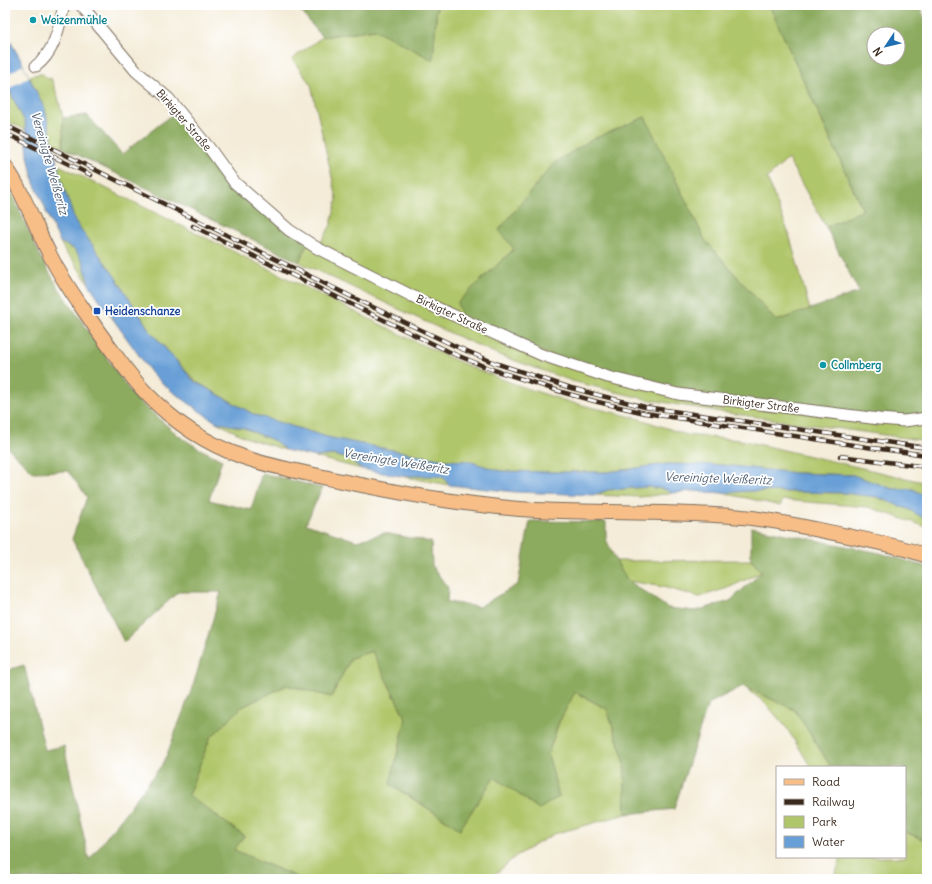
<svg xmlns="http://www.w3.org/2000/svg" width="932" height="884" viewBox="0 0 932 884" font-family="Delius,sans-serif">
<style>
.green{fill:#b0c66b;stroke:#767844}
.forest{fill:#8cab5f;stroke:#646a3e;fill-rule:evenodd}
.water{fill:#689fd6;stroke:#52647a}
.pier{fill:#f4ecd8}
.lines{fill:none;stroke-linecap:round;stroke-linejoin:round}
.minor-casing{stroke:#7c6e5f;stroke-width:13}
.major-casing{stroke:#7c6e5f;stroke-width:16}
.minor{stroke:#fff;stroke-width:11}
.major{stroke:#f7be88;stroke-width:14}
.rail-casing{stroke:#3b2a1e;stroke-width:4.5}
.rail{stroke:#fff;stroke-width:3;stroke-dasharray:9;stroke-linecap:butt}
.culture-dot{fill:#0f9aa8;stroke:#fff;stroke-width:1.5}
.transit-dot{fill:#1a4fb4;stroke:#fff;stroke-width:1.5}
.labels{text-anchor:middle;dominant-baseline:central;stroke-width:3.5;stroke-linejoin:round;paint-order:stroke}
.culture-label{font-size:11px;font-weight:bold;fill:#0d838f;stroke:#fff;text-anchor:start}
.street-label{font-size:11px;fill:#3b2a1e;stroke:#fff}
.transit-label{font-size:11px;font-weight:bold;fill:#164399;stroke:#fff;text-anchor:start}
.water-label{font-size:12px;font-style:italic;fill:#4f5f71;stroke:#fff}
</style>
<rect width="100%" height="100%" fill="#fff"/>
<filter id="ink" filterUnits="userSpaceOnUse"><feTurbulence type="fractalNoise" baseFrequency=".025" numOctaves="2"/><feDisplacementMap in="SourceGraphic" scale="8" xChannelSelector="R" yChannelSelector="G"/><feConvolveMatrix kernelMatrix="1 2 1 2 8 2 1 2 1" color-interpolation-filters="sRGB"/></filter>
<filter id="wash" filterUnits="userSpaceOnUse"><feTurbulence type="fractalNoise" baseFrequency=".012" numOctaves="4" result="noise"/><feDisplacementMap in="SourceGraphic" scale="16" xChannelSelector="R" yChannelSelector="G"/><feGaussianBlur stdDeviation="0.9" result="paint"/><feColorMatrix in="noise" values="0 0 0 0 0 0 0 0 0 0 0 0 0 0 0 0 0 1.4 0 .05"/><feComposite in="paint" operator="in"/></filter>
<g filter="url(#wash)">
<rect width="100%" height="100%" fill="#f4ecd8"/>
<path class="green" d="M437 5H769L863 211 826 227 788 159 767 178 789 234 810 310 776 321 705 240 645 117 514 249 457 303 927 418V441L721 412 645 399 572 381 499 355 428 323 299 262 308 242 318 247 331 225 337 199 311 85 292 59 322 37 374 29 433 59Z
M39 74H43L48 79 51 78 58 97 63 118V148L53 143 45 109 29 77 33 75Z
M5 82 25 122 26 130 5 120Z
M57 164 420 344 473 368 520 386 569 402 637 418 687 435 740 440 927 483V497L913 489H893L853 475 796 473 722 465 667 464 607 472H551L500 471 468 461 444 460 366 445 327 437 255 415 195 381 150 331 114 275 75 221 60 177Z
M60 242 74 249 83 261 89 284 72 259 67 255Z
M216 422 244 428 275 441 285 450 247 438Z
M333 455 350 459 361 469 315 457Z
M400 476H434L443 477 449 485Z
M647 487 664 489 672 493 641 497 594 495 608 490Z
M749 491 843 493 877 497 910 510 927 520V527L868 507 783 500 780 506 751 499 722 493Z
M751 560 762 572 728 588 699 597 663 587 628 581 616 561Z
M372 651 406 719 390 784 460 829 494 777 559 797 548 754 559 722 575 692 607 709 624 760 626 814 554 834 516 856 490 879H301L234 850 244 836 188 795 210 738 242 707 287 685 331 697 351 658Z
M743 686 795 710 831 767H811L786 727 763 701Z
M905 832 927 841V879H834L841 857H905Z"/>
<path class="forest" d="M296 5H437L433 60 374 29 322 37Z
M769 5H919L927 24V418L904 421 678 394 608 377 464 321 457 303 514 249 499 230 554 163 591 140 645 117 705 240 776 321 859 292 826 227 863 210ZM874 34H898V58H874Z
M178 110 234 182 308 242 299 262 159 194 63 148V118L87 115 122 154Z
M5 183 12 194 41 258 58 287 133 396 179 436 198 448 222 460 209 500 251 510 262 473 322 488 306 524 357 541 384 533 431 542 432 566 448 588 447 602 479 607 518 584 530 521 606 522V539L616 561 628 581 668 608 695 611 730 601 762 572 751 560V527L880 553 927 567V841L905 832V767H831L795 710 743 686 708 704 674 809 626 814 624 760 607 709 575 692 559 722 548 754 559 797 539 809 494 777 460 829 390 784 406 719 372 651 351 658 331 697 287 685 242 707 210 738 188 795 244 836 234 850 301 879H5V671L24 665 45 750 64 746 89 860 164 762 193 686 221 592H178L124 642 72 539 87 497 68 471 33 472 5 445Z"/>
<path class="water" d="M5 32 22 62 23 65 45 109 60 176 75 221 114 275 150 331 194 381 255 415 327 437 366 445 444 460 468 461 500 471 551 472H607L667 464 722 465 796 473 853 475 893 489H913L927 497V520L910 510 877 497 843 493 749 491 722 493 693 491 672 493 664 489 647 487 608 490 594 495 515 492 449 485 443 477 434 476H400L361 469 350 459 333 455 315 457 285 450 275 441 244 428 216 422 198 410 169 389 153 375 105 308 89 284 83 261 74 249 60 242 46 212 45 207 34 183 28 156 25 122 5 82Z"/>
<path class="pier" d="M23 65 29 77 7 90 5 86V76Z"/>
</g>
<g filter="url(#ink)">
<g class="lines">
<defs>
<path id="minor" d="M81 5 136 71 169 99 210 149 234 182 289 230 317 248 426 303 542 355 608 377 678 394 879 419 904 421 927 418
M36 66C55 52 59 27 64 5"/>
<path id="major" d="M5 166C24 193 34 224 49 253 62 281 81 305 98 331 114 353 129 376 148 395 174 422 207 444 243 457 271 467 302 472 332 479 399 493 467 506 536 510 579 512 622 512 666 513 691 514 716 514 742 517 776 520 809 528 843 535 871 541 900 546 927 556"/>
</defs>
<use href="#minor" class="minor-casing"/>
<use href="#major" class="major-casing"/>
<use href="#minor" class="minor"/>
<use href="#major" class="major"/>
<defs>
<path id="rail" d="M5 125 362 302 455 346 495 363 571 388 645 407 927 448
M5 133 91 175
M193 226 359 308 454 354 491 369 565 393 598 402 645 413 873 448 927 455
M840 456 927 467"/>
</defs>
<use href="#rail" class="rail-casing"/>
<use href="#rail" class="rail"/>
</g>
</g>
<g class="culture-dot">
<circle cx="33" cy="20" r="4"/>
<circle cx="823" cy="365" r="4"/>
</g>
<rect class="transit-dot" x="93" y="307" width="8" height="8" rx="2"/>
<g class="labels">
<g class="culture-label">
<text x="41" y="20">Weizenmühle</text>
<text x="831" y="365">Collmberg</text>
</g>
<g class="street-label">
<text transform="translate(184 120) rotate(49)">Birkigter Straße</text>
<text transform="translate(452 314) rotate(25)">Birkigter Straße</text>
<text transform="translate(761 404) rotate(7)">Birkigter Straße</text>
</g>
<g class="transit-label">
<text x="105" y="311">Heidenschanze</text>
</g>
<g class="water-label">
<text transform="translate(50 163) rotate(74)">Vereinigte Weißeritz</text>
<text transform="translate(396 461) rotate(9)">Vereinigte Weißeritz</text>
<text transform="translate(718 478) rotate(2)">Vereinigte Weißeritz</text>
</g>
</g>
<rect width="932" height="884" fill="none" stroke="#fff" stroke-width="20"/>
<rect x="776" y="766" width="130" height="92" fill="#ffffff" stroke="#b1aaa5"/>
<rect x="784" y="779" width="20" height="6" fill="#f7be88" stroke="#b1aaa5"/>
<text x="812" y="786" font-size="12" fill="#3b2a1e">Road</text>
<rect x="784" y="799" width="20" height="6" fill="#3b2a1e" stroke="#b1aaa5"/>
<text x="812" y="806" font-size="12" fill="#3b2a1e">Railway</text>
<rect x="784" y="816" width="20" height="12" fill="#b0c66b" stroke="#b1aaa5"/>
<text x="812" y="826" font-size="12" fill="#3b2a1e">Park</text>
<rect x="784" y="836" width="20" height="12" fill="#689fd6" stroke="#b1aaa5"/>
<text x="812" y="846" font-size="12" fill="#3b2a1e">Water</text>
<g transform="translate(886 46) rotate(235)"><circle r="19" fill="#ffffff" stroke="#b1aaa5"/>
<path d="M0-3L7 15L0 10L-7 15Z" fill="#1f6fb2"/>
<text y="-6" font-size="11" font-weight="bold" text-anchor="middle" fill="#3b2a1e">N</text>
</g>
</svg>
